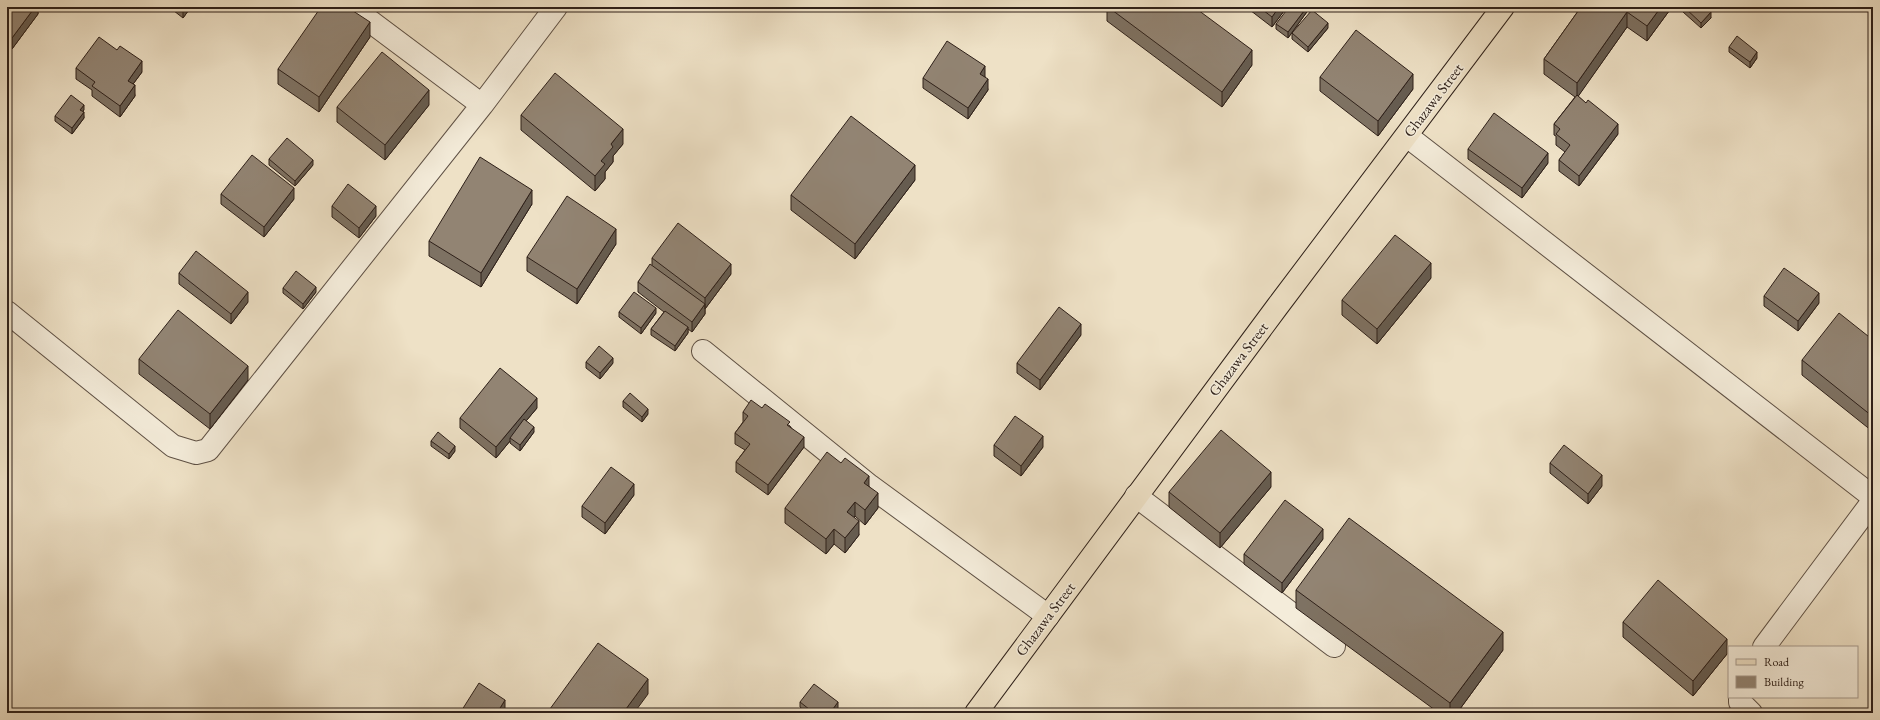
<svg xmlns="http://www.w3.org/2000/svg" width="1880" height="720" viewBox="0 0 1880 720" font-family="'EB Garamond',serif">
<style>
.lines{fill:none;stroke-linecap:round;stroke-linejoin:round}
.minor-casing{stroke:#5e5044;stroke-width:24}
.major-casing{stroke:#2e2019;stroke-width:24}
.minor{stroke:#f4ecda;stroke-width:22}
.major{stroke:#eee1c6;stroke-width:22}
.wall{fill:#7e7263;stroke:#2e2019}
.shaded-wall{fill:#665c50;stroke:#2e2019}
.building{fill:#928473;stroke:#2e2019}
.labels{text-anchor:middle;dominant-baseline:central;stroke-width:3;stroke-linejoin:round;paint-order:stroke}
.street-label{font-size:15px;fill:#2e2019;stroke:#f4ecda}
</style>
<rect width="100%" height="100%" fill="#eee1c6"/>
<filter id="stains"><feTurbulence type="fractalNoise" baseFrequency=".005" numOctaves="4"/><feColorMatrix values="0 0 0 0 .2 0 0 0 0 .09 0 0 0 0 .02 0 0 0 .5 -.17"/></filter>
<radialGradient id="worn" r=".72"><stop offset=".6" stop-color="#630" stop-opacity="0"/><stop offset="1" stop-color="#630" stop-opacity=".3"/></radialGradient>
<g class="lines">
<defs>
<path id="minor" d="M351 7 482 105
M1407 136 1873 497
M7 312 173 446 196 453 208 450 482 105 556 7
M703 351 870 486 1048 616
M1136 496 1334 646
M1764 647 1873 501
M1740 697V702L1751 713"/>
<path id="major" d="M976 713 1277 307 1503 7"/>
</defs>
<use href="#minor" class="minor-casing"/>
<use href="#major" class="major-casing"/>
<use href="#minor" class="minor"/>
<use href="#major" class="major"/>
</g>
<path class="wall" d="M7 7H38V14L12 49 7 45Z
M169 7H191L183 18Z
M403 7H409L407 10Z
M1107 7H1194L1252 65 1222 107 1107 21Z
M1246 7H1287L1272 27Z
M1309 7V9L1288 38 1276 29V24Z
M1581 7H1672L1647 41 1627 27 1578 96 1618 134 1579 186 1559 171V160L1565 152 1556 145V136L1554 135V124L1575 97 1544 74V59Z
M1683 7H1705L1711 18 1701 28 1683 12Z
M1328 28 1308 52 1292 39V33Z
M370 37 319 112 278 84V69Z
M1729 47 1757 58 1750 68 1729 52Z
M76 68 142 72 133 84 135 96 120 117 92 96V90L76 79Z
M985 76V77L988 90 968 119 923 88V78Z
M1320 77 1413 89 1378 136 1320 91Z
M429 105 385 160 337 122V107Z
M84 110 83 111 84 118 72 134 55 121V116Z
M521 115 623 144 613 156V162L605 172V179L595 191 521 130Z
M1468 149 1548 163 1522 198 1468 159Z
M269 159 313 165 295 186 269 165Z
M915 180 855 259 791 210V195Z
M221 194 294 199 264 237 221 204Z
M532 204 481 287 429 256V241Z
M332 206 376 216 359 238 332 217Z
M616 244 577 304 527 271V257Z
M652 258 731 274 705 309V308V314L692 332 688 329V333L675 351 651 335V329L664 312 638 292V282L652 265Z
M179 273 248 302 231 324 179 284Z
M1431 278 1377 344 1342 315V300Z
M283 288 316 292 303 309 283 293Z
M1764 296 1819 303 1798 331 1764 306Z
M619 312 656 313 641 334 619 317Z
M1081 335 1040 390 1017 373V363Z
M1873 340 1872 431 1802 375V360Z
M139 359 248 380 210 429 139 374Z
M586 362 613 363 600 379 586 368Z
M623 401 648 414 642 422 623 407Z
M537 408 526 421 534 432 520 451 510 443V441L496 458 460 428V418Z
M762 408 790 426 804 447 768 495 736 472V462L745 450 735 444V433L743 422V412Z
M431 441 455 451 449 459 431 446Z
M994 445 1043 447 1021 476 994 456Z
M1550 463 1602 486 1588 504 1550 473Z
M869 486 878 508 865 525 855 516 854 517 859 535 845 553 834 544 826 554 785 523V508Z
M1271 487 1220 548 1169 507V492Z
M634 495 605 534 582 517V506Z
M1323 539 1282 593 1244 564V554Z
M1296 590 1503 650 1457 713H1439L1296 608Z
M1623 622 1727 654 1693 696 1623 637Z
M800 702 838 708 834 713H807L800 707Z"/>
<path class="shaded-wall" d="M35 7H38V14L12 49V38Z
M183 7H191L183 18Z
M1279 7H1287L1272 27V17Z
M1307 7H1309V9L1288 38V32Z
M1661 7H1672L1647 41V26Z
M1627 12V27L1577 98V83Z
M1711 12V18L1701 28V23Z
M370 22V37L319 112V97Z
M1328 23V28L1308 52V47Z
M1252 50V65L1222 107V92Z
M1757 52V58L1750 68V62Z
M142 61V72L128 91V81Z
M985 66V76L980 85V74Z
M1413 74V89L1378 136V121Z
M988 79V90L968 119V108Z
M135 85V96L120 117V106Z
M429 90V105L385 160V145Z
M84 105V110L80 115V110Z
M84 112V118L72 134V128Z
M1618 124V134L1579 186V176Z
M623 129V144L613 156V162L605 172V179L595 191V176L601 161 611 144Z
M1548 153V163L1522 198V188Z
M313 160V165L295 186V181Z
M915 165V180L855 259V244Z
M294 188V199L264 237V227Z
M532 190V204L481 287V273Z
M376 206V216L359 238V228Z
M616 229V244L577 304V289Z
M1431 263V278L1377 344V329Z
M731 264V274L705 309V298Z
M316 287V292L303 309V304Z
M248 292V302L231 324V314Z
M1819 293V303L1798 331V321Z
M705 304V314L692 332V322Z
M656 308V313L641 334V328Z
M1081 324V335L1040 390V380Z
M688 327V333L675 351V346Z
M613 358V363L600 379V373Z
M248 366V380L210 429V414Z
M537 398V408L511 439 510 438V441L496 458V447Z
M648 409V414L642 422V417Z
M1873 415V430L1872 431V416Z
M534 427V432L520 451V445Z
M1043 436V447L1021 476V466Z
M804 437V447L768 495V485Z
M455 446V451L449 459V454Z
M1271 472V487L1220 548V533Z
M1602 475V486L1588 504V494Z
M869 476V491L864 483Z
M634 484V495L605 534V523Z
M878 493V508L865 525V510Z
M855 502V516L847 527V512Z
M859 521V535L845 553V538Z
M834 529V544L826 554V539Z
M1323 529V539L1282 593V583Z
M1503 632V650L1457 713H1450V703Z
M1727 639V654L1693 696V681Z
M648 679V694L634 713H623Z
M505 700V711L503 713H497Z
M838 702V708L834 713H830Z"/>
<path class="building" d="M7 7H35L12 38 7 34Z
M321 7H347L370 22 319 97 278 69Z
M1108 7H1194L1252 50 1222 92Z
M1259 7H1279L1272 17Z
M1289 7H1307L1288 32 1276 24Z
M1581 7H1661L1647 26 1627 12 1577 83 1544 59Z
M1684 7H1705L1711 12 1701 23Z
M1312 10 1328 23 1308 47 1292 33Z
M1356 30 1413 74 1378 121 1320 77Z
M1737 36 1757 52 1750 62 1729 47Z
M99 37 117 50 120 46 142 61 128 81 135 85 120 106 92 86 95 82 76 68Z
M947 41 985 66 980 74 988 79 968 108 923 78Z
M382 52 429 90 385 145 337 107Z
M555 73 623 129 611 144 613 147 601 161 605 164 595 176 521 115Z
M71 95 84 105 80 110 84 112 72 128 55 116Z
M1577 95 1586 103 1588 100 1618 124 1579 176 1559 160 1570 145 1556 134 1560 129 1554 124Z
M1494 113 1548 153 1522 188 1468 149Z
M851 116 915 165 855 244 791 195Z
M287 138 313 160 295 181 269 159Z
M252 155 294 188 264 227 221 194Z
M480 157 532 190 481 273 429 241Z
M348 184 376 206 359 228 332 206Z
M567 196 616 229 577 289 527 257Z
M678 223 731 264 705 298 652 258Z
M1395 235 1431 263 1377 329 1342 300Z
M196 251 248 292 231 314 179 273Z
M650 264 705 304 692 322 638 282Z
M1784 268 1819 293 1798 321 1764 296Z
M296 271 316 287 303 304 283 288Z
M634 292 656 308 641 328 619 312Z
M1059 307 1081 324 1040 380 1017 363Z
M178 310 248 366 210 414 139 359Z
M665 311 688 327 675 346 651 329Z
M1839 313 1873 340V415L1872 416 1802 360Z
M599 346 613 358 600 373 586 362Z
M500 368 537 398 496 447 460 418Z
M630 393 648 409 642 417 623 401Z
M751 400 762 408 765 404 790 422 787 425 804 437 768 485 736 462 750 444 735 433 748 416 743 412Z
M1015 416 1043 436 1021 466 994 445Z
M524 419 534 427 520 445 510 438Z
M1221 430 1271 472 1220 533 1169 492Z
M438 432 455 446 449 454 431 441Z
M1564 445 1602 475 1588 494 1550 463Z
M827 452 841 463 845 458 869 476 864 483 878 493 865 510 855 502 847 512 859 521 845 538 834 529 826 539 785 508Z
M611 467 634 484 605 523 582 506Z
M1285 500 1323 529 1282 583 1244 554Z
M1349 518 1503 632 1450 703 1296 590Z
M1658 580 1727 639 1693 681 1623 622Z
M598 643 648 679 623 713H547Z
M479 683 505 700 497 713H460Z
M814 684 838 702 830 713H814L800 702Z"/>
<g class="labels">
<g class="street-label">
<text transform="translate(1433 100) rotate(-53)">Ghazawa Street</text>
<text transform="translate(1238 359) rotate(-53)">Ghazawa Street</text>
<text transform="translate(1045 619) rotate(-53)">Ghazawa Street</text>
</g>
</g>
<rect width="1880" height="720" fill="none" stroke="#eee1c6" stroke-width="24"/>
<rect x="8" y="8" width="1864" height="704" fill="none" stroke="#2e2019" stroke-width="2"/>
<rect x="12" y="12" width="1856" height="696" fill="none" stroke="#2e2019"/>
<rect x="1728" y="646" width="130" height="52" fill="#f4ecda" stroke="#a59a8d"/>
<rect x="1736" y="659" width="20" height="6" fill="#eee1c6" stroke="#a59a8d"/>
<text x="1764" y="666" font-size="12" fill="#2e2019">Road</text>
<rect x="1736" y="676" width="20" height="12" fill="#928473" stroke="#a59a8d"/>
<text x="1764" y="686" font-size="12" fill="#2e2019">Building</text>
<rect width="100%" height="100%" filter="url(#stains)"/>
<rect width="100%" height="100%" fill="url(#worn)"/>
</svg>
